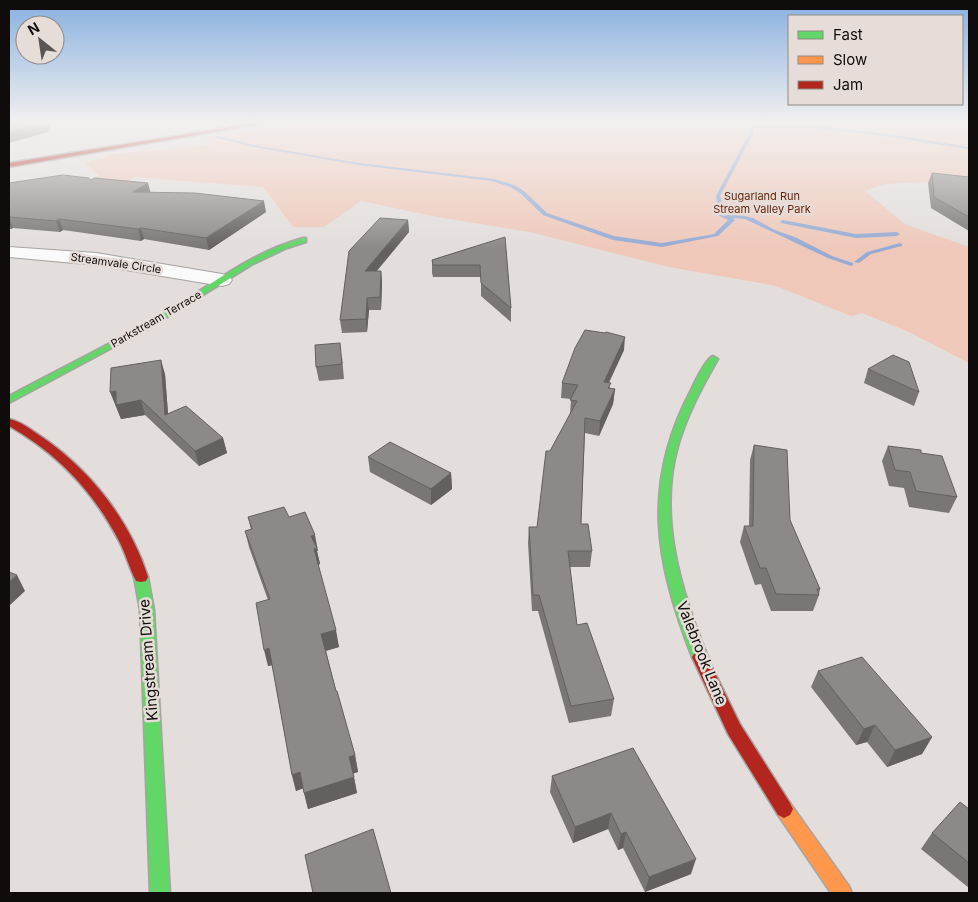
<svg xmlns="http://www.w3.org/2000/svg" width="978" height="902" viewBox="0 0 978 902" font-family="Inter,sans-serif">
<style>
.green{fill:#efc8ba}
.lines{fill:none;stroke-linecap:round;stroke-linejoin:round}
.stream{fill:#95abd4;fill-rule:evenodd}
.street-casing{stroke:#a6a3a2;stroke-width:2}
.fast-casing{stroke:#a6a3a2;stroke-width:3}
.slow-casing{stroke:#a6a3a2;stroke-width:3}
.jam-casing{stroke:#a6a3a2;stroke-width:3}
.street{fill:#fbfafa;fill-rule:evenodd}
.fast{fill:#63d668;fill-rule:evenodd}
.slow{fill:#ff974d;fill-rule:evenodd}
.jam{fill:#b3261e;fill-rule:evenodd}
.wall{fill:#797675}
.shaded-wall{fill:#63605f}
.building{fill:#8d8988;stroke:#63605f}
.labels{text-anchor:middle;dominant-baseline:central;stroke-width:5;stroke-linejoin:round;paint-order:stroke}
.far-park-label{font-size:11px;fill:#662509;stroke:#e6ddd9}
.far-street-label{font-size:11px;fill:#0f0c0b;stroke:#e6ddd9}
.near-street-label{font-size:15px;fill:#0f0c0b;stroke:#e6ddd9}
</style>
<rect width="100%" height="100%" fill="#e3dedc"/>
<path class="green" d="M293 123H953L969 124V181L962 180 885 184 865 191 905 224 969 247V363L909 332 862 313 851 316 776 286 669 267 530 232 437 217 361 201 324 227H293L263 187 135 177 72 212 39 211 99 176 85 162 101 159 112 154 195 147 214 144 201 138Z"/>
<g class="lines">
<path class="stream" d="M780 125C843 126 907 136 969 147V149C898 139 825 123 753 129V134L720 196 724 209 722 213 726 215H741L753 218 775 230 797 238 832 256 853 263V265L851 266 828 258 745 219 733 218 735 220 734 221 718 236 662 247 613 240 543 215 520 193 510 187 492 181 359 165 254 147 215 137 217 136 254 145 359 163 494 179 514 185 524 191 547 213 614 236 662 243 714 234 728 220 716 214 718 209 716 196 749 134V128Z
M783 220 856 234 897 232 900 234 897 236 856 238 781 223 780 222Z
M900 243 902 244V246L871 254 859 263 854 262 867 252Z"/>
<defs>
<path id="street" d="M9 247 96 253 222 274 229 276 232 280 229 284 222 286 96 265 9 257Z"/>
<path id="fast" d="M303 238H306V242L287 248 253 264 153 326 9 403V396C61 368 115 342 166 312 211 285 252 252 303 238Z
M713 356 718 359C702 387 687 415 678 446 658 516 681 592 708 657L705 661 700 663 695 661 692 657C655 562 641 484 691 390 695 382 705 359 713 356Z
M141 572 146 573 148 577 154 610 170 893H150L140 610 134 577 136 573Z"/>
<path id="slow" d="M784 800 790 803 849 886 852 893H831L778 815 775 809 778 803Z"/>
<path id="jam" d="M256 123H266L9 167V163Z
M9 419C20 421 30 429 39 435 89 468 130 520 148 577L146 581 141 582 136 581C129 568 126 554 119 541 93 491 58 454 9 426Z
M700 651 705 653 740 724 790 803 793 809 790 815 784 818 778 815 728 734 692 657 695 653Z"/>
</defs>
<use href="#street" class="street-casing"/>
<use href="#fast" class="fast-casing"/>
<use href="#slow" class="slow-casing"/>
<use href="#jam" class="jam-casing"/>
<use href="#street" class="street"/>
<use href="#fast" class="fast"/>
<use href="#slow" class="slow"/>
<use href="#jam" class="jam"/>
</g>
<path class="wall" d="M932 173 969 177V231L931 208 928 183Z
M91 180 150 192 266 212 209 250 144 239 141 241 63 230 60 232 13 228 11 229H9V183Z
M408 220 409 232 377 271H381L382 283 381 310H369L367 332 342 333 340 320Z
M505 237 511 308V322L481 296V277H433L432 273V260Z
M624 350 609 383 610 388 615 389 613 404 599 436 585 433 581 524 592 551 590 567H570L577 625 614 699 611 716 569 723 538 611H532L528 543 529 527H537L550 451 570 415 571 399 561 398 562 383Z
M342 357 344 379 319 381 316 367Z
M868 369 919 392 914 406 864 383Z
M165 374 168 413 223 438 227 453 199 466 145 415 121 419 116 406H115Z
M754 445 790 520 820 589 819 594V595L813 611H771L761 584 755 585 740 542 744 526H749L750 460Z
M888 446 921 453 957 497 949 513 909 507 904 488 889 486 882 461Z
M368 457 451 473 452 489 431 505 370 472Z
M248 517H289L318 551H317L320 564 318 565 339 647 326 651 336 691 355 755 358 772 353 773 357 793 308 809 303 788 296 791 292 775 272 665 268 666V600L249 547 245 531 251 530Z
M818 671 932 737 922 754 887 767 867 742 856 745 811 687Z
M633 748 691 874 645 892 623 848 618 850 608 829 573 843 550 792 552 776Z
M969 809V888L921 849 932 833Z"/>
<path class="shaded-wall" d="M45 123H51L48 132 9 143V132Z
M148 183 151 194 133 192Z
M264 201 266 212 209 250 206 238Z
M9 216 13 228 11 229 9 224Z
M59 219 63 230 60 232 56 221Z
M408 220 409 232 366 283 365 271Z
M141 228 144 239 141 241 138 229Z
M381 271 382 283 381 310 380 297Z
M367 298 369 310 367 332 366 319Z
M625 337 624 350 602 396 604 382Z
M161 360 165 374 169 427 165 415Z
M615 389 613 404 599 436 600 421Z
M116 391 141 400 145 415 121 419 110 392Z
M223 438 227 453 199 466 195 451Z
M451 473 452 489 431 505V489Z
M315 535 318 551H317L320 564 317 565 311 536Z
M17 575 25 591 9 606V582Z
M336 630 339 647 325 651 321 634Z
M269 648 273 665 268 666 264 650Z
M875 725 867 742 856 745 864 729Z
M932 737 922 754 887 767 895 750Z
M355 755 358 772 352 774 349 757Z
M300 772 304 788 296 791 292 775Z
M354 777 357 793 308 809 304 793Z
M611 813 608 829 573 843 575 827Z
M626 832 623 848 618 850 621 834Z
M696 859 691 874 645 892 649 877Z"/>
<path class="building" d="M9 123H45L9 132Z
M932 173 969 177V217L934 197Z
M63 175 89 178 91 180 95 178 148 183 133 192 195 193 264 201 206 238 141 228 138 229 59 219 56 221 9 217V183Z
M380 218 408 220 365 271H381L380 297 367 298 366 319 340 320 349 251Z
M505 237 511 308 481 283 480 265H433L432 260Z
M585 330 605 333 606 332 625 337 604 382 611 383 608 388 615 389 600 421 585 418 581 524H588L592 551H568L577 625 587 623 614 699 571 706 539 595H533L529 527H537L546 451H550L577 401 570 400 578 385 562 383 575 348Z
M340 343 342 364 316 367 315 345Z
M893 355 909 362 919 392 868 369Z
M161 360 165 415 186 406 223 438 195 451 141 400 116 405V391L110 392 111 368Z
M390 442 451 473 431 489 368 457Z
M754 445 787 450 790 520 820 589H817L819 595 776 594 766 568H760L744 526H753Z
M888 446 921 450V453L942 456 957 497 916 491 910 472 895 470Z
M284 507 289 517 305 512 315 535 311 536 317 548 314 549 336 630 321 634 336 691H337L355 755 349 757 354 777 304 793 300 772 292 775 269 648 264 650 256 603 270 599 245 531 252 529 248 517Z
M9 572 17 575 9 582Z
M862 657 932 737 895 750 875 725 864 729 818 671Z
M633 748 696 859 649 877 626 832 621 834 611 813 575 827 552 776Z
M960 802 969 809V863L932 833Z
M373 829 391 893H313L305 855Z"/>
<linearGradient id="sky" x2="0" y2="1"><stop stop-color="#87b0e0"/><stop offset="0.49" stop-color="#f2f0ef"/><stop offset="1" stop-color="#f2f0ef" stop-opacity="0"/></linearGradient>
<rect width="978" height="249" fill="url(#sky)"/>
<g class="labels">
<g class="far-park-label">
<text x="762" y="196">Sugarland Run<tspan x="762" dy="13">Stream Valley Park</tspan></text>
</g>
<g class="far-street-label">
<text transform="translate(116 263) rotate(8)">Streamvale Circle</text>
<text transform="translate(156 319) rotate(-30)">Parkstream Terrace</text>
</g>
<g class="near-street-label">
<text transform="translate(702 653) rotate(68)">Valebrook Lane</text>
<text transform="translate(148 660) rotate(-94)">Kingstream Drive</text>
</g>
</g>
<rect width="978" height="902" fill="none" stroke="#0f0c0b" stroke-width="20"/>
<rect x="788" y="15" width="175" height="90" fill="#e6ddd9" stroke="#908987"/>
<rect x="798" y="31" width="25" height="8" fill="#63d668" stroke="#908987"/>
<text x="833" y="40" font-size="15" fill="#0f0c0b">Fast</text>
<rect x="798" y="56" width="25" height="8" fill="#ff974d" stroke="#908987"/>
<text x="833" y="65" font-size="15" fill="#0f0c0b">Slow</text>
<rect x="798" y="81" width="25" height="8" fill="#b3261e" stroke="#908987"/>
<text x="833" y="90" font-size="15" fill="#0f0c0b">Jam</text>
<g transform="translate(40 40) rotate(330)"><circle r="24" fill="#e6ddd9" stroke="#908987"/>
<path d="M0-4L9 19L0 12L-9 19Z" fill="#595654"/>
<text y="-8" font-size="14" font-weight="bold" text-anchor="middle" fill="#0f0c0b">N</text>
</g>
</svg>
